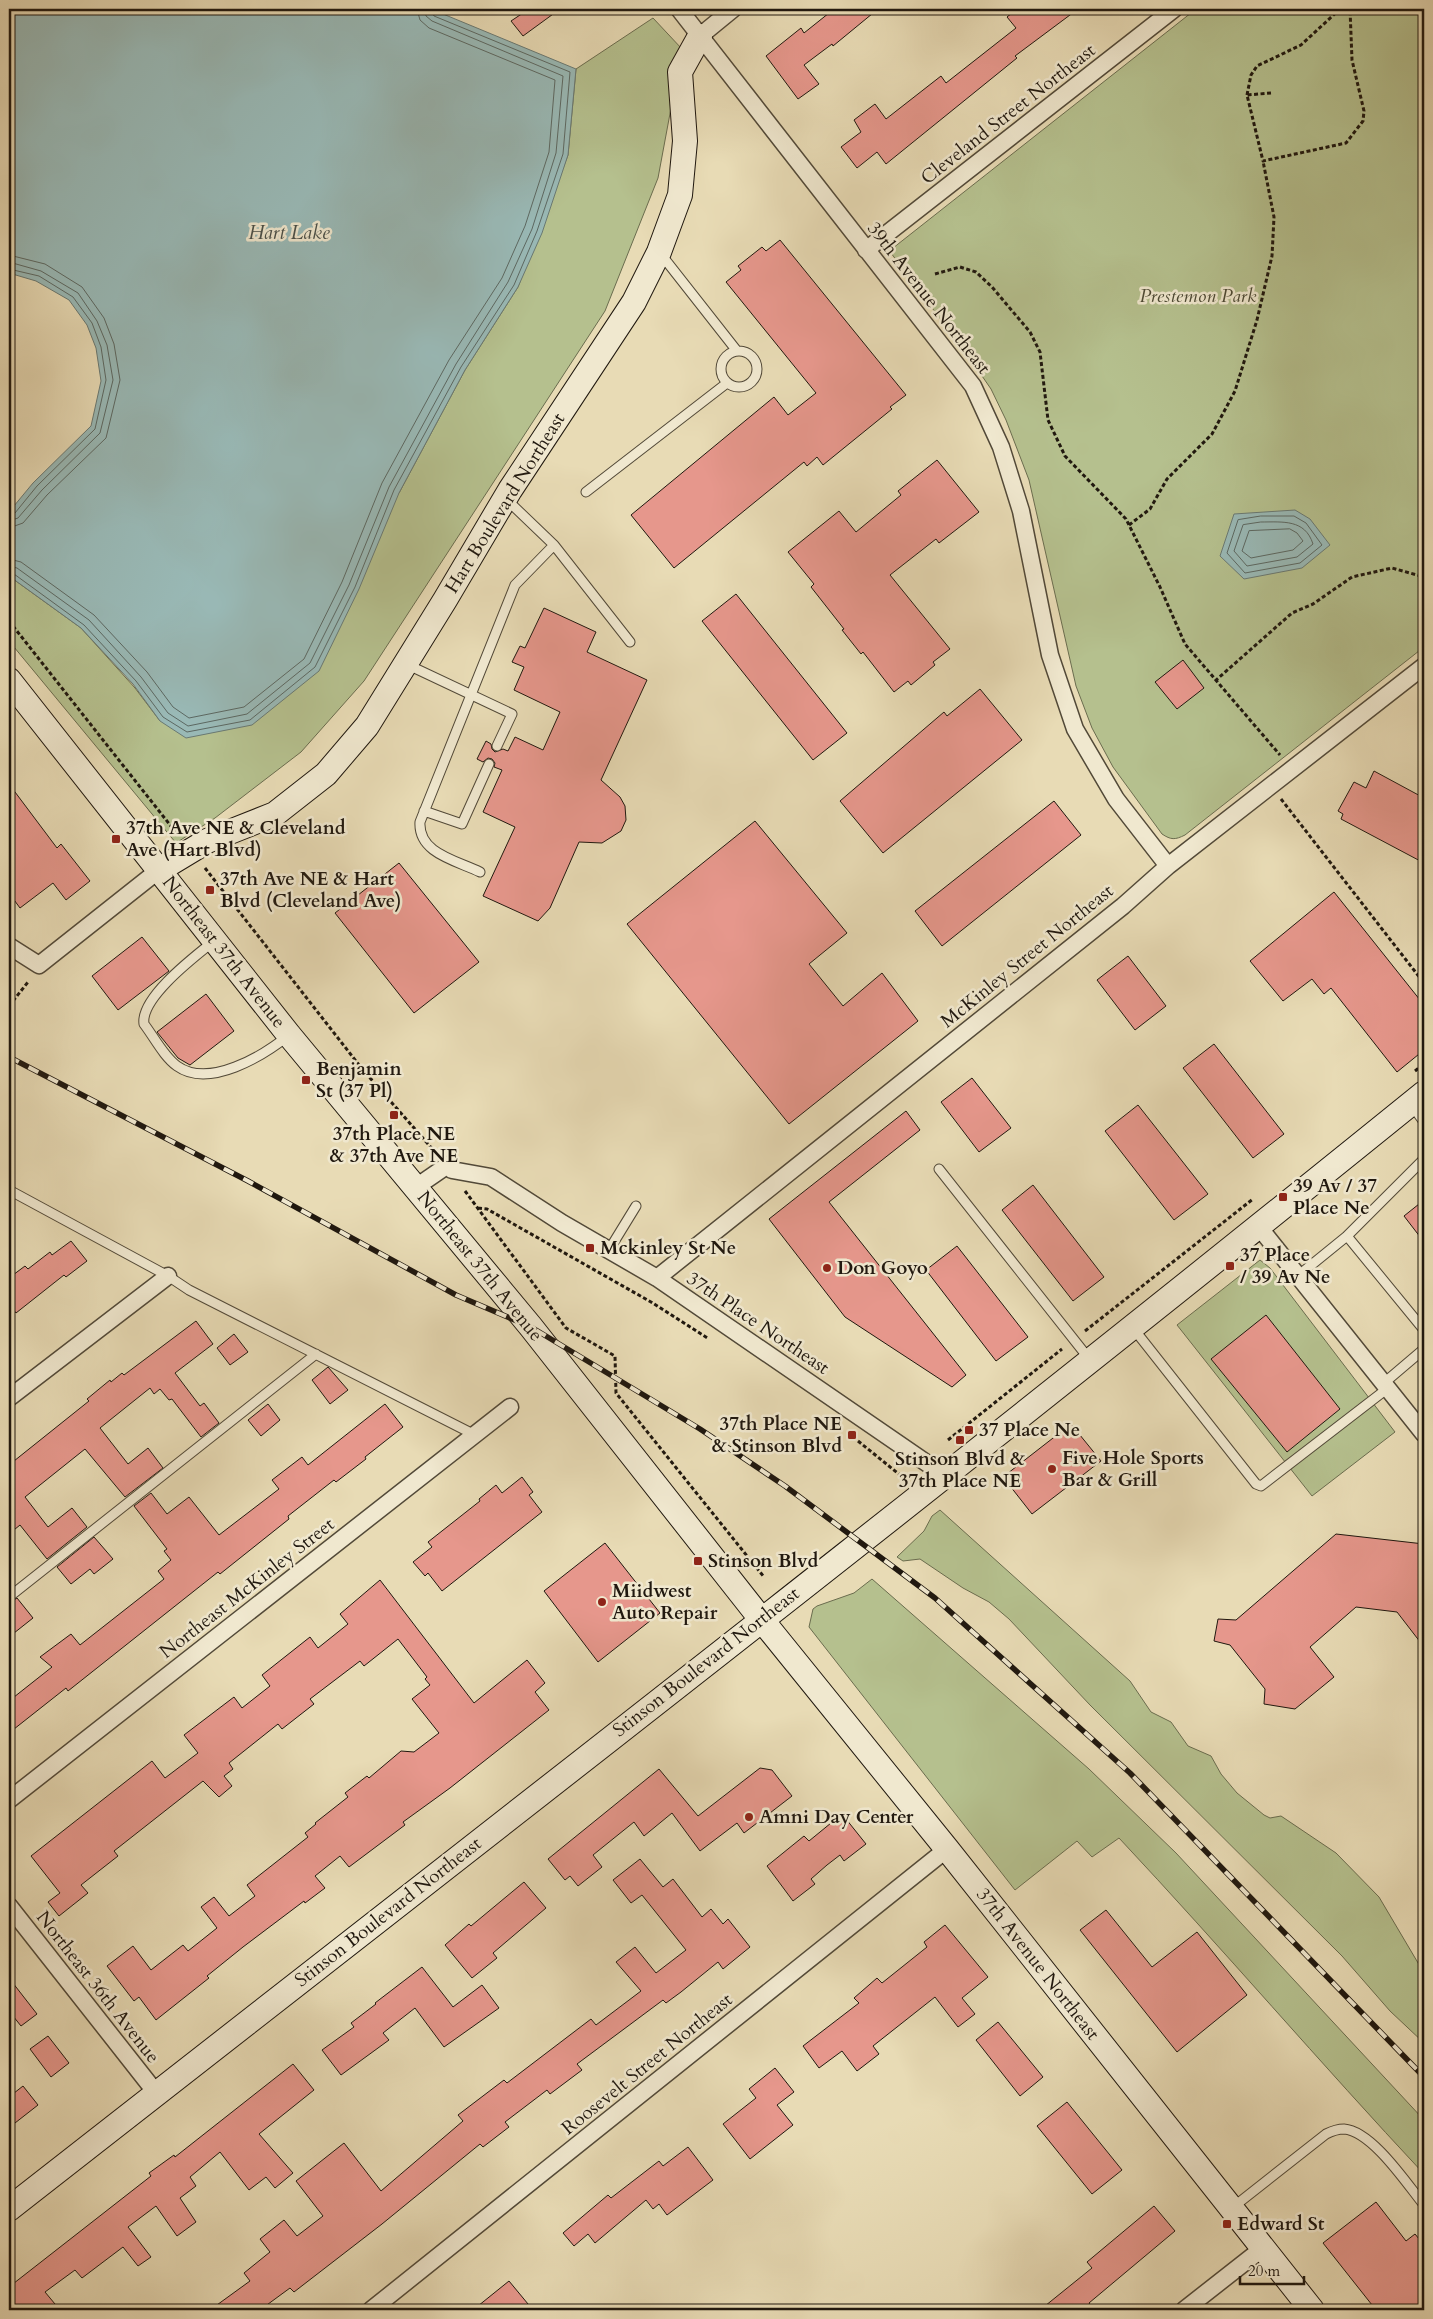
<svg xmlns="http://www.w3.org/2000/svg" width="1433" height="2319" viewBox="0 0 1433 2319" font-family="Cardo,serif">
<style>
.green{fill:#b5c08e;stroke:#6a6c4e}
.water{fill:#99b9b6;stroke:#697973}
.lines{fill:none;stroke-linecap:round;stroke-linejoin:round}
.shore{stroke:#5c6862;stroke-width:1}
.building{fill:#e6978c;stroke:#20180f}
.lane-casing{stroke:#524938;stroke-width:11}
.street-casing{stroke:#524938;stroke-width:19}
.secondary-casing{stroke:#20180f;stroke-width:26}
.path{stroke:#20180f;stroke-width:3;stroke-dasharray:4 2.5;stroke-linecap:butt}
.lane{stroke:#f0e8cf;stroke-width:9}
.street{stroke:#f0e8cf;stroke-width:16}
.secondary{stroke:#f0e8cf;stroke-width:24}
.rail-casing{stroke:#20180f;stroke-width:5.5}
.rail{stroke:#f0e8cf;stroke-width:4;stroke-dasharray:11;stroke-linecap:butt}
.poi-dot{fill:#8f2418;stroke:#f0e8cf;stroke-width:2}
.labels{text-anchor:middle;dominant-baseline:central;stroke-width:5;stroke-linejoin:round;paint-order:stroke}
.street-label{font-size:19px;fill:#20180f;stroke:#f0e8cf}
.park-label{font-size:19px;font-style:italic;fill:#4d4a35;stroke:#f0e8cf}
.poi-label{font-size:19px;font-weight:bold;fill:#20180f;stroke:#f0e8cf;text-anchor:start}
.water-label{font-size:20px;font-style:italic;fill:#4a5049;stroke:#f0e8cf}
</style>
<rect width="100%" height="100%" fill="#e8dbb5"/>
<filter id="stains"><feTurbulence type="fractalNoise" baseFrequency=".004" numOctaves="4"/><feColorMatrix values="0 0 0 0 .2 0 0 0 0 .09 0 0 0 0 .02 0 0 0 .5 -.17"/></filter>
<radialGradient id="worn" r=".72"><stop offset=".6" stop-color="#630" stop-opacity="0"/><stop offset="1" stop-color="#630" stop-opacity=".3"/></radialGradient>
<path class="green" d="M1196 9H1424V647L1185 835C1175 840 1171 840 1162 834L1113 767 1092 728 1076 686 1029 480 1006 420 991 389 971 360 891 253 893 248Z
M653 18 682 49 658 178 605 311 364 681 301 752 215 818 176 843 9 641V576L81 628 135 688 160 721 399 493 465 370 518 287 568 155 576 69Z
M1260 1260 1270 1268 1395 1432 1312 1496 1177 1325Z
M940 1510 1130 1681 1151 1712 1171 1722 1188 1746 1211 1756 1221 1774 1237 1793 1264 1815 1270 1818 1281 1816 1336 1853 1379 1897 1424 1973V2043L1390 2011 1342 1956 1090 1705 1009 1619 989 1602 963 1588 920 1559 903 1561 897 1557 924 1531 932 1516Z
M872 1579 1089 1769 1176 1853 1424 2120V2174C1321 2064 1223 1949 1119 1838L1092 1857 1077 1841 1015 1890 809 1627 813 1609 817 1606 854 1593Z"/>
<path class="water" d="M9 9H431L576 69 568 155 542 233 518 287 465 370 399 493 359 589 319 671 252 725 186 738 160 721 133 684 81 628 9 576V512L33 483 91 426 101 381 96 348 87 325 69 300 36 281 9 273Z
M1295 510 1310 519 1330 545 1302 568 1244 579 1220 556 1234 514Z"/>
<g class="lines">
<path class="shore" d="M9 255 45 264 82 287 104 318 114 344 120 380 106 438 47 495 23 523 9 528
M9 262 41 271 78 293 97 321 107 345 113 380 100 433 42 490 18 518 9 521
M9 269 39 276 73 297 92 323 101 347 106 380 95 429 37 486 15 513 9 514
M1261 516H1294L1306 523 1322 545 1300 563 1245 573 1227 553 1238 520Z
M1261 522C1283 522 1305 519 1313 544L1297 557 1247 566 1234 551 1243 525Z
M1290 529 1297 533 1303 541 1293 550 1251 558 1242 551 1249 531Z
M9 559 21 562 94 615 147 672 173 707 189 718 244 707 304 659 342 582 382 483 449 360 502 278 525 226 549 152 555 80 429 28 420 20 417 9
M9 566 17 568 89 620 141 677 168 713 188 726 247 714 310 663 349 585 389 487 456 364 508 282 532 229 556 153 563 76 432 21 426 16 425 9
M9 573 14 574 84 625 136 681 163 717 187 732 250 720 315 667 355 587 394 490 461 367 514 285 537 231 563 154 570 72 434 16 431 9"/>
</g>
<path class="building" d="M529 9H560L523 36 511 21Z
M834 9H878L833 46 832 44 804 65 819 84 798 99 766 56 801 28 804 33Z
M1017 9H1078L1015 56 1017 58 886 164 877 152 857 168 841 147 861 132 854 120 875 104 886 119 941 76 946 83 1016 28 1007 17Z
M780 240 906 395 890 407 892 409 823 465 817 457 807 466 804 462 674 568 631 515 774 397 788 415 816 393 726 282 741 270 738 266 762 247 766 251Z
M937 460 979 512 939 543 936 539 890 575 950 649 933 662 935 665 911 685 908 681 894 692 863 652 861 654 842 630 844 629 811 587 814 584 788 552 839 511 856 532 901 495 898 491Z
M736 594 847 733 813 760 702 621Z
M544 608 596 632 587 652 647 680 601 780 620 797 625 806 626 820 621 831 602 843 579 842 550 908 538 921 483 896 515 827 483 812 502 770 494 767 495 763 492 759 488 758 483 762 477 759 486 741 491 744 492 749 495 752 503 749 508 751 515 737 543 750 560 712 514 690 524 667 512 662 520 646 525 648Z
M1183 660 1204 688 1177 709 1155 682Z
M980 689 1022 740 883 853 840 801 944 712 947 716Z
M1374 771 1424 798V863L1341 819 1343 814 1338 811 1354 782 1366 788Z
M9 784 57 848 61 844 90 881 66 900 53 883 20 908 9 893Z
M1054 801 1081 835 942 946 915 911Z
M755 821 847 933 809 964 843 1006 882 973 918 1021 789 1124 627 924Z
M399 863 479 962 414 1013 335 913Z
M1334 892 1424 1005V1050L1397 1072 1331 988 1324 994 1312 979 1283 1001 1250 961Z
M142 937 169 971 118 1010 92 976Z
M1128 956 1166 1006 1135 1030 1097 980Z
M206 994 234 1031 190 1065 178 1058 157 1032Z
M1214 1044 1284 1134 1253 1158 1183 1068Z
M972 1078 1011 1128 979 1152 941 1102Z
M1138 1105 1208 1194 1174 1220 1105 1131Z
M906 1111 920 1130 829 1202 966 1375 952 1387 845 1317 769 1219Z
M1033 1185 1104 1277 1073 1301 1002 1210Z
M1424 1200V1242L1404 1216Z
M71 1241 87 1261 66 1277 64 1275 16 1313 9 1304V1278L25 1266 28 1269 50 1252 52 1255Z
M957 1246 1028 1337 996 1361 926 1270Z
M1266 1315 1340 1409 1287 1452 1211 1359Z
M196 1321 213 1344 175 1373 200 1406 204 1403 219 1423 201 1437 172 1399 169 1400 160 1389 154 1394 150 1388 100 1428 128 1464 148 1448 163 1468 125 1497 85 1449 25 1497 48 1527 72 1508 87 1527 47 1559 20 1525 9 1534V1465L89 1401 87 1399 110 1380 111 1382 122 1373 124 1375Z
M234 1334 248 1352 230 1365 217 1348Z
M328 1367 348 1390 330 1404 312 1380Z
M268 1404 280 1420 261 1436 248 1420Z
M385 1404 403 1427 365 1457 366 1459 336 1482 334 1480 288 1516 289 1519 220 1574 218 1572 68 1691 66 1688 9 1733V1701L52 1667 40 1657 71 1634 80 1645 164 1579 158 1571 171 1560 164 1551 167 1549 134 1506 151 1493 167 1514 189 1497 219 1535 279 1489 272 1480 302 1457 308 1465Z
M1071 1424 1101 1461 1032 1514 1003 1477Z
M522 1477 533 1492 529 1495 542 1512 442 1591 428 1573 425 1576 413 1562 432 1547 428 1542 480 1501 479 1499 496 1485 502 1493Z
M1336 1534 1424 1544V1647L1397 1612 1356 1607 1310 1647 1334 1677 1295 1709 1264 1704 1265 1689 1230 1645 1214 1641 1218 1619 1236 1620Z
M94 1537 113 1559 94 1574 90 1569 71 1584 57 1567Z
M605 1543 660 1613 598 1662 544 1591Z
M380 1580 474 1703 527 1660 545 1683 535 1692 549 1710 450 1788 403 1822 405 1825 349 1867 340 1856 315 1876 325 1888 305 1903 304 1901 243 1947 207 1976 209 1978 156 2020 139 1997 134 2001 107 1966 133 1946 151 1970 183 1945 188 1951 217 1928 201 1907 214 1897 229 1916 255 1896 247 1885 308 1837 305 1833 316 1824 315 1823 348 1797 345 1793 367 1776 369 1778 401 1751 414 1752 439 1733 412 1699 430 1685 425 1679 427 1677 398 1639 364 1666 360 1661 310 1699 314 1704 282 1729 278 1724 229 1763 233 1769 224 1776 232 1786 219 1797 203 1781 114 1851 118 1856 81 1885 88 1893 59 1916 48 1902 60 1893 31 1856 152 1761 165 1778 198 1753 184 1735 234 1697 242 1708 270 1686 262 1675 310 1637 318 1648 348 1624 340 1614Z
M17 1598 33 1618 9 1637V1603Z
M760 1768 772 1770 792 1796 744 1833 737 1823 700 1851 672 1813 644 1836 634 1822 593 1855 602 1867 578 1886 570 1876 565 1880 548 1859 659 1769 698 1816Z
M842 1814 866 1844 844 1861 840 1855 827 1865 811 1879 815 1884 793 1901 767 1866 804 1836 809 1841Z
M640 1859 663 1887 673 1879 702 1917 711 1909 723 1924 728 1919 750 1947 723 1969 718 1962 681 1992 666 2003 663 2000 577 2064 582 2070 550 2094 547 2090 505 2122 509 2127 483 2147 480 2144 382 2224 294 2292 290 2288 260 2310H210L250 2281 244 2273 270 2252 260 2239 284 2220 297 2236 323 2216 296 2181 344 2143 381 2191 463 2121 458 2115 504 2080 507 2083 591 2019 596 2025 641 1991 616 1962 635 1947 656 1973 686 1950 642 1895 631 1903 613 1880Z
M524 1882 546 1908 493 1953 497 1958 472 1978 445 1945 469 1924 471 1926Z
M1106 1910 1152 1967 1197 1932 1247 1995 1177 2052 1080 1930Z
M945 1925 988 1977 962 1998 975 2014 958 2027 935 1997 873 2046 879 2054 857 2071 842 2051 819 2068 803 2046 859 2003 854 1998 877 1978 882 1983 927 1947 924 1942Z
M422 1967 453 2007 482 1985 499 2008 444 2047 415 2008 383 2033 389 2040 341 2075 322 2050 354 2027 351 2023 376 2004 375 2003Z
M9 1978 37 2014 21 2026 9 2011Z
M998 2022 1043 2077 1020 2096 976 2040Z
M48 2036 69 2063 51 2077 30 2049Z
M293 2064 314 2090 259 2134 293 2173 275 2188 266 2177 249 2190 220 2152 190 2177 196 2186 180 2198 196 2222 177 2236 156 2206 128 2227 151 2257 138 2266 123 2247 82 2278 75 2270 45 2292 60 2310H9V2287L151 2176 149 2173 174 2155 175 2157Z
M775 2068 794 2092 777 2105 793 2125 750 2159 723 2124 756 2098 749 2089Z
M23 2086 38 2105 15 2123 9 2114V2097Z
M1067 2102 1122 2170 1092 2194 1037 2126Z
M688 2147 713 2180 667 2215 659 2204 653 2209 646 2200 595 2243 588 2234 574 2246 563 2233 608 2195 611 2198 659 2161 663 2166Z
M1376 2202 1406 2241 1415 2234 1424 2245V2310H1376L1323 2243Z
M1154 2206 1175 2231 1089 2303 1094 2310H1040L1092 2268 1087 2262Z
M509 2281 533 2310H473Z"/>
<g class="lines">
<defs>
<path id="lane" d="M660 253 737 351
M721 369a18 18 0 1 1 36 0a18 18 0 1 1-36 0Z
M586 492 727 383
M554 545 630 642
M406 664 512 714 497 746
M424 811 462 824 489 764
M480 872C455 860 418 853 420 822L515 585 554 545 505 498
M214 941C194 957 140 998 144 1024 154 1037 164 1057 177 1066 209 1089 263 1056 289 1035
M1411 1104 1424 1122
M939 1169 1090 1360
M9 1190 168 1276 189 1290 475 1435
M1347 1236 1424 1330
M609 1250 636 1206
M1299 1275 1347 1236 1424 1159
M1133 1328 1256 1484 1261 1486 1388 1388
M1384 1383 1424 1349
M9 1597 316 1354
M1232 2208 1326 2134C1332 2131 1337 2129 1344 2129 1372 2131 1407 2184 1424 2205"/>
<path id="street" d="M679 9 973 386 1001 447 1021 511 1050 655 1075 729 1116 799 1168 866
M700 36 733 9
M866 250 1174 9
M9 946 39 965 159 870
M416 1187 448 1165 452 1170 491 1177 562 1223 657 1278 944 1475
M1259 1227 1424 1434
M657 1278 1123 906 1168 866 1424 666
M9 1398 168 1276
M9 1800 510 1407
M9 1906 157 2094
M371 2310 947 1849
M1184 2310 1263 2248"/>
<path id="secondary" d="M9 680 289 1035 531 1327 761 1619 947 1849 1312 2310
M159 870 207 841 275 814 326 774 367 726 445 600 510 490 634 302 659 252 680 195 685 141 680 72 700 36
M9 2209C482 1839 957 1471 1424 1093"/>
</defs>
<use href="#lane" class="lane-casing"/>
<use href="#street" class="street-casing"/>
<use href="#secondary" class="secondary-casing"/>
<path class="path" d="M1271 93 1247 95 1263 161 1346 143 1363 121 1364 111 1352 60 1350 9
M1247 95 1251 75 1257 66 1301 45 1340 9
M935 274 960 267 976 272 992 287 1030 332 1040 352 1048 420 1065 456 1126 519 1160 587 1185 644 1280 755
M1129 525 1150 509 1167 479 1212 434 1235 391 1257 320 1272 256 1274 217 1263 161
M9 621 178 835
M1215 681 1292 613 1313 604 1352 577 1392 568 1424 577
M1281 799 1424 983
M205 868 363 1070 436 1153
M9 1006 28 982
M1415 1071 1424 1064
M465 1191 566 1328 615 1356 616 1393 764 1577
M478 1208 487 1209 651 1302 709 1339
M1085 1331 1253 1199
M948 1440 1062 1349
M858 1441 900 1475"/>
<use href="#lane" class="lane"/>
<use href="#street" class="street"/>
<use href="#secondary" class="secondary"/>
<defs>
<path id="rail" d="M9 1057 248 1181 456 1295 531 1327 700 1429 785 1486 935 1598 1130 1773 1424 2077"/>
</defs>
<use href="#rail" class="rail-casing"/>
<use href="#rail" class="rail"/>
</g>
<g class="poi-dot">
<rect x="111" y="834" width="10" height="10" rx="2.5"/>
<rect x="205" y="885" width="10" height="10" rx="2.5"/>
<rect x="301" y="1075" width="10" height="10" rx="2.5"/>
<rect x="389" y="1110" width="10" height="10" rx="2.5"/>
<rect x="1278" y="1192" width="10" height="10" rx="2.5"/>
<rect x="585" y="1243" width="10" height="10" rx="2.5"/>
<rect x="1225" y="1261" width="10" height="10" rx="2.5"/>
<circle cx="827" cy="1268" r="5"/>
<rect x="964" y="1425" width="10" height="10" rx="2.5"/>
<rect x="847" y="1430" width="10" height="10" rx="2.5"/>
<rect x="955" y="1435" width="10" height="10" rx="2.5"/>
<circle cx="1052" cy="1469" r="5"/>
<rect x="693" y="1556" width="10" height="10" rx="2.5"/>
<circle cx="602" cy="1602" r="5"/>
<circle cx="749" cy="1817" r="5"/>
<rect x="1222" y="2219" width="10" height="10" rx="2.5"/>
</g>
<g class="labels">
<g class="street-label">
<text transform="translate(1008 114) rotate(-38)">Cleveland Street Northeast</text>
<text transform="translate(929 298) rotate(52)">39th Avenue Northeast</text>
<text transform="translate(505 503) rotate(-58)">Hart Boulevard Northeast</text>
<text transform="translate(224 952) rotate(52)">Northeast 37th Avenue</text>
<text transform="translate(1027 956) rotate(-39)">McKinley Street Northeast</text>
<text transform="translate(480 1266) rotate(51)">Northeast 37th Avenue</text>
<text transform="translate(758 1323) rotate(34)">37th Place Northeast</text>
<text transform="translate(247 1588) rotate(-38)">Northeast McKinley Street</text>
<text transform="translate(706 1662) rotate(-38)">Stinson Boulevard Northeast</text>
<text transform="translate(388 1912) rotate(-38)">Stinson Boulevard Northeast</text>
<text transform="translate(1038 1964) rotate(52)">37th Avenue Northeast</text>
<text transform="translate(98 1987) rotate(52)">Northeast 36th Avenue</text>
<text transform="translate(647 2064) rotate(-39)">Roosevelt Street Northeast</text>
</g>
<g class="park-label">
<text x="1198" y="296">Prestemon Park</text>
</g>
<g class="poi-label">
<text x="126" y="828">37th Ave NE &amp; Cleveland<tspan x="126" dy="22">Ave (Hart Blvd)</tspan></text>
<text x="220" y="879">37th Ave NE &amp; Hart<tspan x="220" dy="22">Blvd (Cleveland Ave)</tspan></text>
<text x="316" y="1069">Benjamin<tspan x="316" dy="22">St (37 Pl)</tspan></text>
<text x="394" y="1134" text-anchor="middle">37th Place NE<tspan x="394" dy="22">&amp; 37th Ave NE</tspan></text>
<text x="1293" y="1186">39 Av / 37<tspan x="1293" dy="22">Place Ne</tspan></text>
<text x="600" y="1248">Mckinley St Ne</text>
<text x="1240" y="1255">37 Place<tspan x="1240" dy="22">/ 39 Av Ne</tspan></text>
<text x="837" y="1268">Don Goyo</text>
<text x="842" y="1424" text-anchor="end">37th Place NE<tspan x="842" dy="22">&amp; Stinson Blvd</tspan></text>
<text x="979" y="1430">37 Place Ne</text>
<text x="1062" y="1458">Five Hole Sports<tspan x="1062" dy="22">Bar &amp; Grill</tspan></text>
<text x="960" y="1459" text-anchor="middle">Stinson Blvd &amp;<tspan x="960" dy="22">37th Place NE</tspan></text>
<text x="708" y="1561">Stinson Blvd</text>
<text x="612" y="1591">Miidwest<tspan x="612" dy="22">Auto Repair</tspan></text>
<text x="759" y="1817">Amni Day Center</text>
<text x="1237" y="2224">Edward St</text>
</g>
<g class="water-label">
<text x="289" y="232">Hart Lake</text>
</g>
</g>
<rect width="1433" height="2319" fill="none" stroke="#e8dbb5" stroke-width="30"/>
<rect x="10" y="10" width="1413" height="2299" fill="none" stroke="#20180f" stroke-width="2.5"/>
<rect x="15" y="15" width="1403" height="2289" fill="none" stroke="#20180f"/>
<path d="M1240 2276v8h64v-8" fill="none" stroke="#20180f" stroke-width="2.5"/>
<text x="1248" y="2276" font-size="15" fill="#20180f" stroke="#f0e8cf" stroke-width="4" paint-order="stroke">20 m</text>
<rect width="100%" height="100%" filter="url(#stains)"/>
<rect width="100%" height="100%" fill="url(#worn)"/>
</svg>
